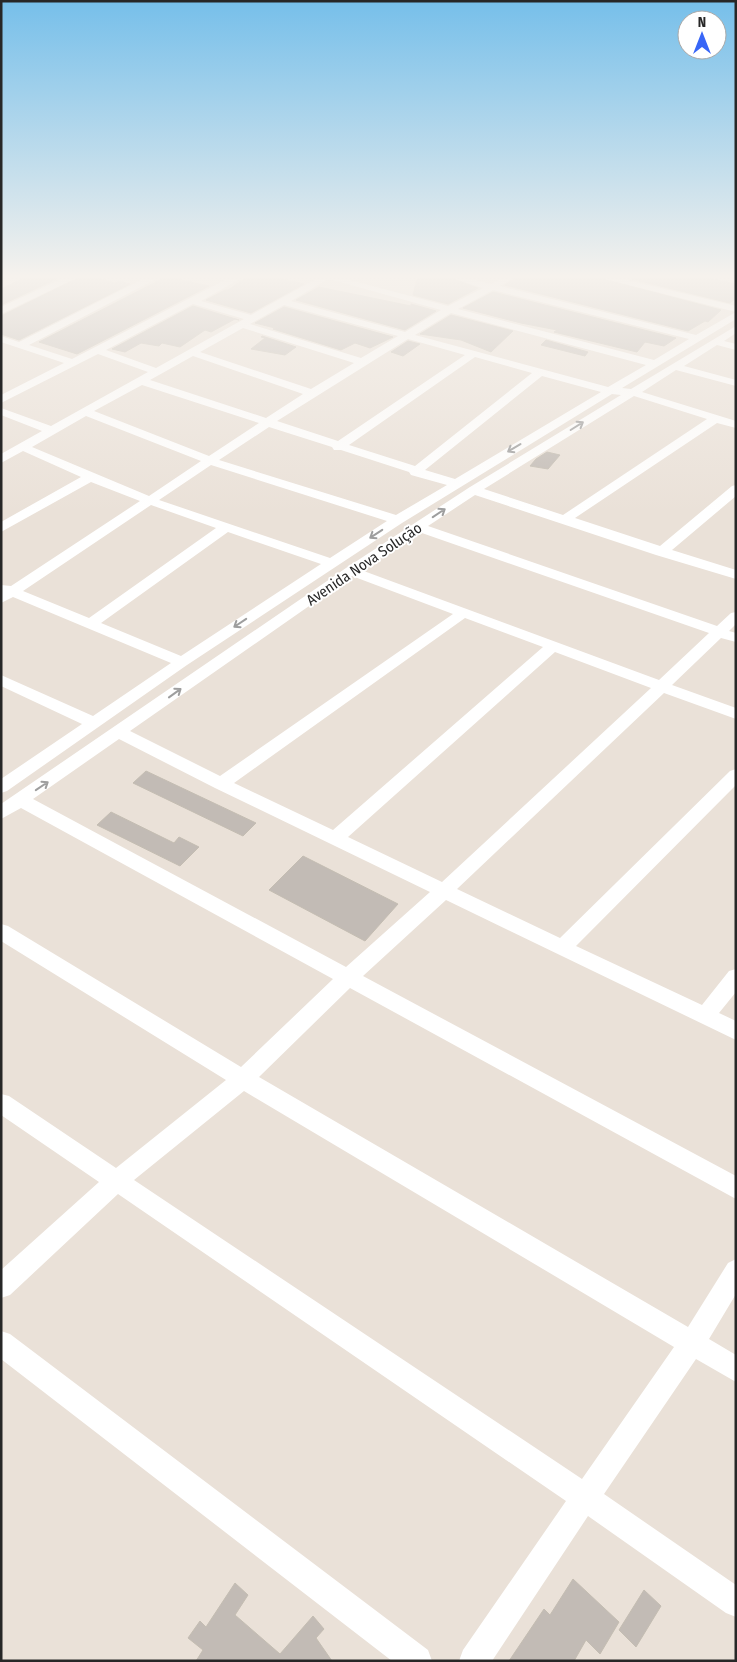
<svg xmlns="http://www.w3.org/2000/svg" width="737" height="1662" viewBox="0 0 737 1662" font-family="'Fira Sans Condensed',sans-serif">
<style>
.building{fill:#c2bbb5;stroke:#c4bdb2}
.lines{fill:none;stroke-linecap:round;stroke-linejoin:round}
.minor{fill:#fff;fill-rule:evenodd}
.oneway{stroke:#9e9e9e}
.labels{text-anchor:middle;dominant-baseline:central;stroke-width:4;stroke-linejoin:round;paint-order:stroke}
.far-street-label{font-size:15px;fill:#272727;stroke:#fff}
</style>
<rect width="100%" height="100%" fill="#eae1d8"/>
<path class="building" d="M22 279H56L1 305V289Z
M76 279H101L115 283 119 281 130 284 19 340 1 334V316Z
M162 279H177L209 286 77 354 39 342Z
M244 279H282L304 284 251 313 206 300 225 290H228Z
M417 279H453L478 288 448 304 413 295Z
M514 279H603L721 310 708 322 705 321 688 331 505 285Z
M632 279H713L736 284V298L730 303Z
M319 287 411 306V304L436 311 405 330 296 300Z
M493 292 676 338 664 346 645 342 637 352 554 332 557 330 521 323 463 308Z
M193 306 239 320 235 319 211 332 205 330 180 347 162 343 159 346 141 343 125 352 112 349Z
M284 307 393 337 370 348 355 343 341 350 273 329 275 328 255 323Z
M451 315 513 331 491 352 461 340 420 334Z
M262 336 296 347 285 355 251 349 265 338 261 337Z
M546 340 588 352 585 356 541 345Z
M408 341 420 344 403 356 391 352Z
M547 452 560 455 548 469 530 466 536 459Z
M146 771 256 823 243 836 133 783Z
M111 812 174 843 179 837 199 847 180 866 97 825Z
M303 856 398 904 365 941 269 890Z
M573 1579 619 1622 600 1654 586 1640 574 1661H509L544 1609 550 1615Z
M235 1583 248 1595 235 1615 280 1654 313 1616 324 1629 316 1638 332 1661H196L203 1650 188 1638 200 1621 206 1627Z
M644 1590 661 1606 636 1647 619 1630Z"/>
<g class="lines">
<path class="minor" d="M61 279H74L1 314V307Z
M143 279H156L29 345 72 359 227 279H240L201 301 251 315 316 279H328L291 301 405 332 441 310 329 279H346L448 306 483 288 455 279H472L491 284 500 279H512L500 286 696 335 736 312V319L622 388 631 389 736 326V333L724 341 736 344V350L717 345 684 366 736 380V386L676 370 642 392 736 421V428L717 423 575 518 660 546 732 486 736 485V496L672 550 736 570V579L656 555 475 495 428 526 717 626 731 613 736 612V624L729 631 736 633V642L721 638 672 685 736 708V719L664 693 457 889 560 938 730 771 736 769V785L576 946 702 1005 729 971 736 969V992L719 1013 736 1021V1040L446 900 363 976 736 1176V1199L350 988 259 1077 688 1327 728 1263 736 1259V1294L709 1339 736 1355V1382L696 1359 604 1494 736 1585V1617L726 1613 588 1516 492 1661H459L463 1650 566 1501 118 1194 10 1295 1 1298V1270L99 1182 1 1115V1094L9 1096 116 1168 226 1080 1 941V924L8 926 241 1067 333 979 21 808 1 819V804L346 568 470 487 621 395 612 394 402 523 187 665 7 791 1 793V779L82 724 1 686V675L93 716 171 663 13 597 1 603V585L11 586 140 501 91 482 1 532V522L81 477 23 451 1 463V454L42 431 1 415V408L51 426 148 372 98 354 1 403V395L64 363 1 342V336L19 342ZM493 290 689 339 654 360 458 309ZM193 304 244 319 156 368 106 350ZM284 305 398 336 361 358 250 324ZM451 313 646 365 608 387 415 335ZM243 328 354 363 311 389 200 352ZM408 339 465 355 338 441 277 421ZM193 356 303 394 266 418 150 380ZM475 357 532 373 415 466 349 445ZM542 376 601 392 455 479 425 470ZM142 385 259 423 209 456 94 411ZM634 396 707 419 563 515 484 489ZM86 416 201 461 149 496 32 447ZM269 427 332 447 334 450H341L409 472 411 475 447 485 396 515 219 460ZM211 465 387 521 330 558 159 500ZM151 505 216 528 89 618 23 591ZM228 532 321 564 181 656 101 623ZM419 532 709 633 659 680 361 570ZM352 576 453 614 220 776 130 731ZM465 618 543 647 333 830 234 783ZM555 652 651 688 442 882 348 837ZM119 739 215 788 430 892 346 967 33 799ZM244 1091 674 1347 582 1479 134 1180Z
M605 279H623L736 306V312Z
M730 279H736V282L732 281Z
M1 1331 10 1334 428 1650 432 1661H392L1 1359Z"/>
</g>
<defs><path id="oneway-shaft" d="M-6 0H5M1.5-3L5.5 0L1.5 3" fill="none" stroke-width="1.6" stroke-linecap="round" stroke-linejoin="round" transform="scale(1.25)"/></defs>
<g class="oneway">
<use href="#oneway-shaft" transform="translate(577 426) rotate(-32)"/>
<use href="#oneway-shaft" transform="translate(514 448) rotate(149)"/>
<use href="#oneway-shaft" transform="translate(439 513) rotate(-34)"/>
<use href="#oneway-shaft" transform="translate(376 534) rotate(147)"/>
<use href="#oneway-shaft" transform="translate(240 623) rotate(146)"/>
<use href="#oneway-shaft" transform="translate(175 693) rotate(-36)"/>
<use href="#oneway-shaft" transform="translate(42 786) rotate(-34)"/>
</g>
<linearGradient id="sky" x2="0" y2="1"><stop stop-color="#76bfea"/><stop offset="0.54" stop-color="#f6f2ed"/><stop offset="1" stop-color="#f6f2ed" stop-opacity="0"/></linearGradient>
<rect width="737" height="512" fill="url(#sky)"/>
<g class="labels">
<g class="far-street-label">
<text transform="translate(364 564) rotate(-34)">Avenida Nova Solução</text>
</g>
</g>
<rect width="737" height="1662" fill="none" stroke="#272727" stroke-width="5"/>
<g transform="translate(702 35)"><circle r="24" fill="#ffffff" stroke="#a9a9a9"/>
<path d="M0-4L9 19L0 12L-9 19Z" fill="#3866f7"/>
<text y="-8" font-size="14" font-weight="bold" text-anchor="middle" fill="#272727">N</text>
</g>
</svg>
